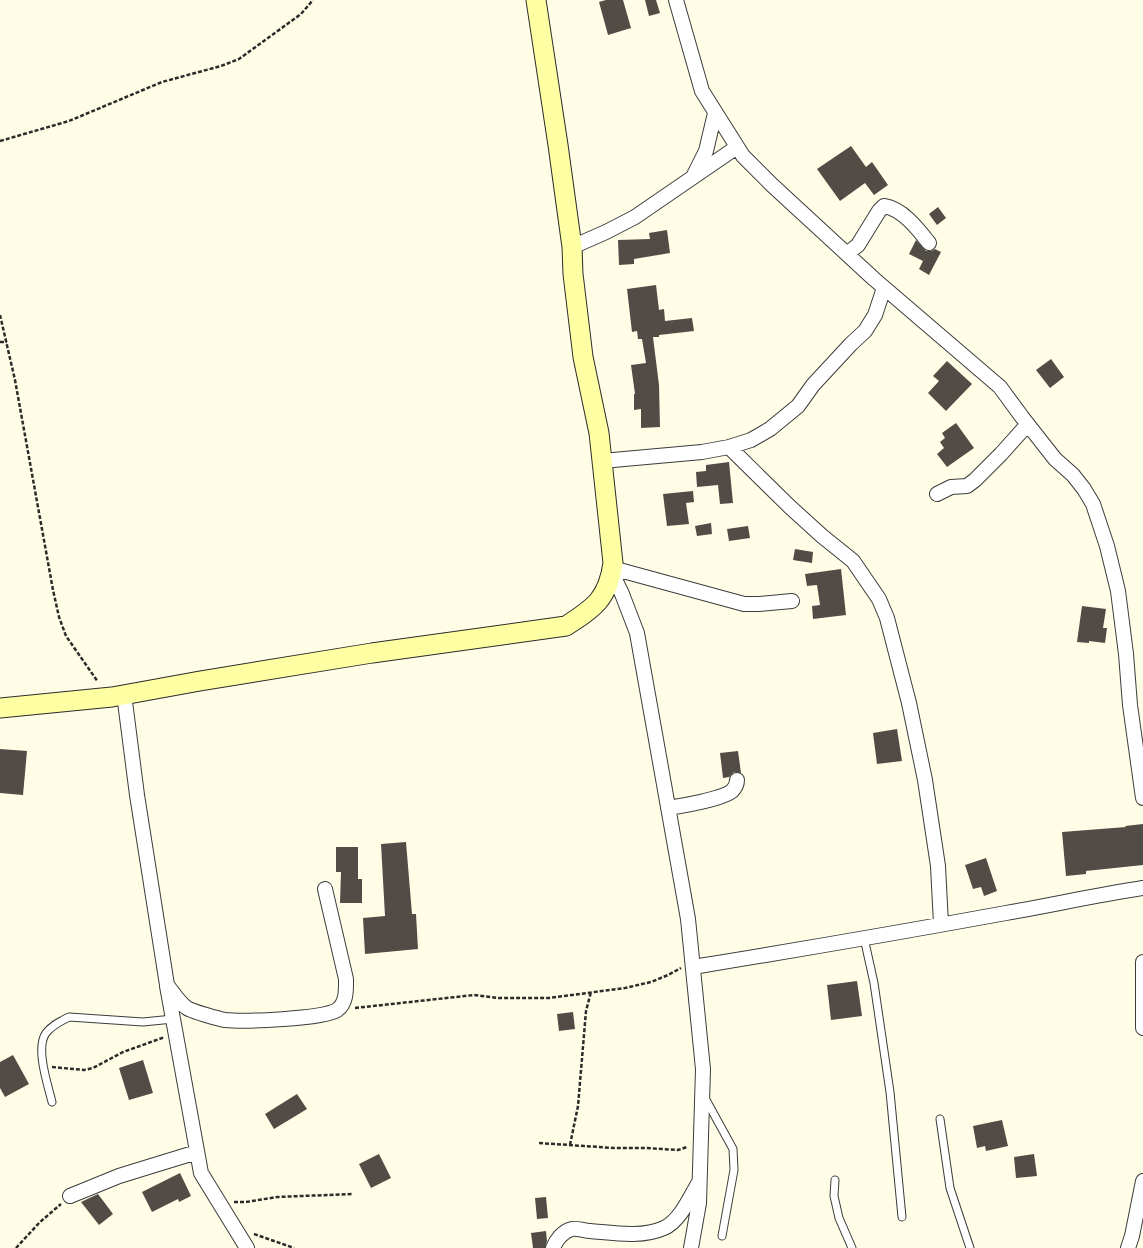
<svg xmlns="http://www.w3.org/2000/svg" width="1143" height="1248" viewBox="0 0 1143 1248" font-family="Lora,serif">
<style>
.building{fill:#524c46}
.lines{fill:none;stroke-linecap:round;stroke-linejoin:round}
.lane-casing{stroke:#3c3c3c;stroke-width:9}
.street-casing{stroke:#3c3c3c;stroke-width:16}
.secondary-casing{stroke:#2b2b2b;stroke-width:21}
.path{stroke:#2b2b2b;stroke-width:2.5;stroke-dasharray:4 2;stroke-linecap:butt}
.lane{stroke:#fff;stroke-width:7}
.street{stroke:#fff;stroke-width:14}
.secondary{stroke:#fefea2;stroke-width:19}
</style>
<rect width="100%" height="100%" fill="#fffde6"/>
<path class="building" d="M606 0H623L631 28 608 35 599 2Z
M645 0H656L660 13 649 16Z
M851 146 866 167 872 162 888 185 874 195 865 183 840 201 817 169Z
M938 207 946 218 937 225 929 214Z
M667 230 670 253 634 259V264L619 265 618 240 650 239 649 233Z
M916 240 926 251H931L935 249 941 252 929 275 919 269 923 261 909 254Z
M656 285 659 310 664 309 665 321 692 318 694 331 659 335V337H653L659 385 660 427 641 428V409L634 410V394H635L631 365 646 363 642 339H638L637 331 632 332 627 289Z
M1051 359 1064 377 1050 388 1036 370Z
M947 361 972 384 946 411 928 393 939 381 933 376Z
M956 423 974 448 947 467 937 454 944 448 940 442 945 438 942 433Z
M729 462 733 503 720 504 718 485 697 487 696 472 706 471V465Z
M693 491 694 502 686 503 689 524 667 526 663 494Z
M711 523 712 534 697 536 695 526Z
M748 526 750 538 729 541 727 529Z
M795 549 813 552 812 563 793 560Z
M841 569 846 615 813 619 812 606 820 605 817 585 807 586 805 574Z
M1082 606 1106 609 1103 628H1107L1105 643 1089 641V643L1077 642Z
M897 729 902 761 877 764 873 733Z
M0 749 27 751 23 795 0 793Z
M738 751 741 773 734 772 729 777 723 778 720 753Z
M1143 824V865L1086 871V874L1066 876 1062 832 1126 827 1125 826Z
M406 842 412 914H416L418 949 365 954 363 918 385 916 381 844Z
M336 847H358V879H362V903H340L341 872H336Z
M986 858 997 891 984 896 981 887 973 889 965 865Z
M857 981 862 1016 831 1020 827 985Z
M573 1012 575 1029 559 1031 557 1014Z
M13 1055 29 1084 5 1097 0 1088V1062Z
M143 1060 153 1093 129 1100 119 1068Z
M297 1094 307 1109 274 1129 265 1114Z
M1002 1120 1008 1146 986 1151 985 1146 977 1148 973 1126Z
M379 1154 391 1178 371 1188 359 1164Z
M1034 1154 1037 1176 1016 1178 1014 1157Z
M180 1173 191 1196 179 1202 178 1199 152 1212 142 1192Z
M98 1194 113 1214 99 1225 81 1202Z
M546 1197 548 1218 537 1219 535 1198Z
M546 1231 547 1241 545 1248H533L531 1233Z"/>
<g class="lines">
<defs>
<path id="lane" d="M864 938 874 983 890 1092 902 1217
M705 1098 733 1149 734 1170 722 1236
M52 1102C48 1085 35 1048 46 1033 52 1025 61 1021 69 1017L143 1022 173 1019
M940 1119 950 1188 970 1248
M835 1180 834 1196 839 1218 852 1248"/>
<path id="street" d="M676 0 702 91 743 156 772 185 874 279 1000 387 1022 417 1055 459 1073 475 1084 489 1093 504 1107 546 1118 591 1126 654 1130 705 1143 798
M693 177 706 151 715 113
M572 247 606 232 635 217 737 147
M847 254 858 245 879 211 884 206C903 209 918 229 929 243
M729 447 789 506 822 536 853 561 879 599 887 618 909 703 925 780 938 866 941 924
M602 461 702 452 729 447 751 440 770 429 798 406 813 385 851 344 865 331 875 315 884 288
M937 494 951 487 967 486 975 480 1001 454 1027 425
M612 568 744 604H759L792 601
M612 573 622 594 637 633 688 919 703 1069 699 1203 691 1248
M124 694 137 795 167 985C172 991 180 1004 187 1008 191 1011 219 1019 225 1020 244 1022 323 1019 337 1010 347 1003 346 989 346 979L325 889
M668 808C681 806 722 799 732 791 735 788 737 785 737 780
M1143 962V1028
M693 967C797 950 902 932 1006 913 1052 905 1097 895 1143 888
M167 986 201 1173 247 1248
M70 1196 119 1176 197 1152
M553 1248C556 1240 563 1231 572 1229 577 1228 585 1231 590 1231 614 1233 642 1238 664 1228 680 1221 690 1197 699 1182
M1128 1248 1132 1236 1143 1181"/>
<path id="secondary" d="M0 708 112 697 200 681 372 653 566 626C594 608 608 599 613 563L599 433 583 357 573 274 572 247 558 145 536 0"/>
</defs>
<use href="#lane" class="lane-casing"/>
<use href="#street" class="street-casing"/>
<use href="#secondary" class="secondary-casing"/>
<path class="path" d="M0 141 69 121 162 82 221 66 239 59 301 14 313 0
M0 315 15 380 53 590 59 617 66 636 98 682
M0 342H7
M355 1008 474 995 499 998H549L625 988 651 982 668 975 681 968
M52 1067 84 1070 93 1068 123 1052 165 1037
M539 1143 614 1148H647L678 1150 687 1147
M570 1145 578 1106 586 1011 591 992
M234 1202H246L277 1197 352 1194
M254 1234 294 1248
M16 1248 40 1222 61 1204"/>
<use href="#lane" class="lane"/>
<use href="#street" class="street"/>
<use href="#secondary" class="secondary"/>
</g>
</svg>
